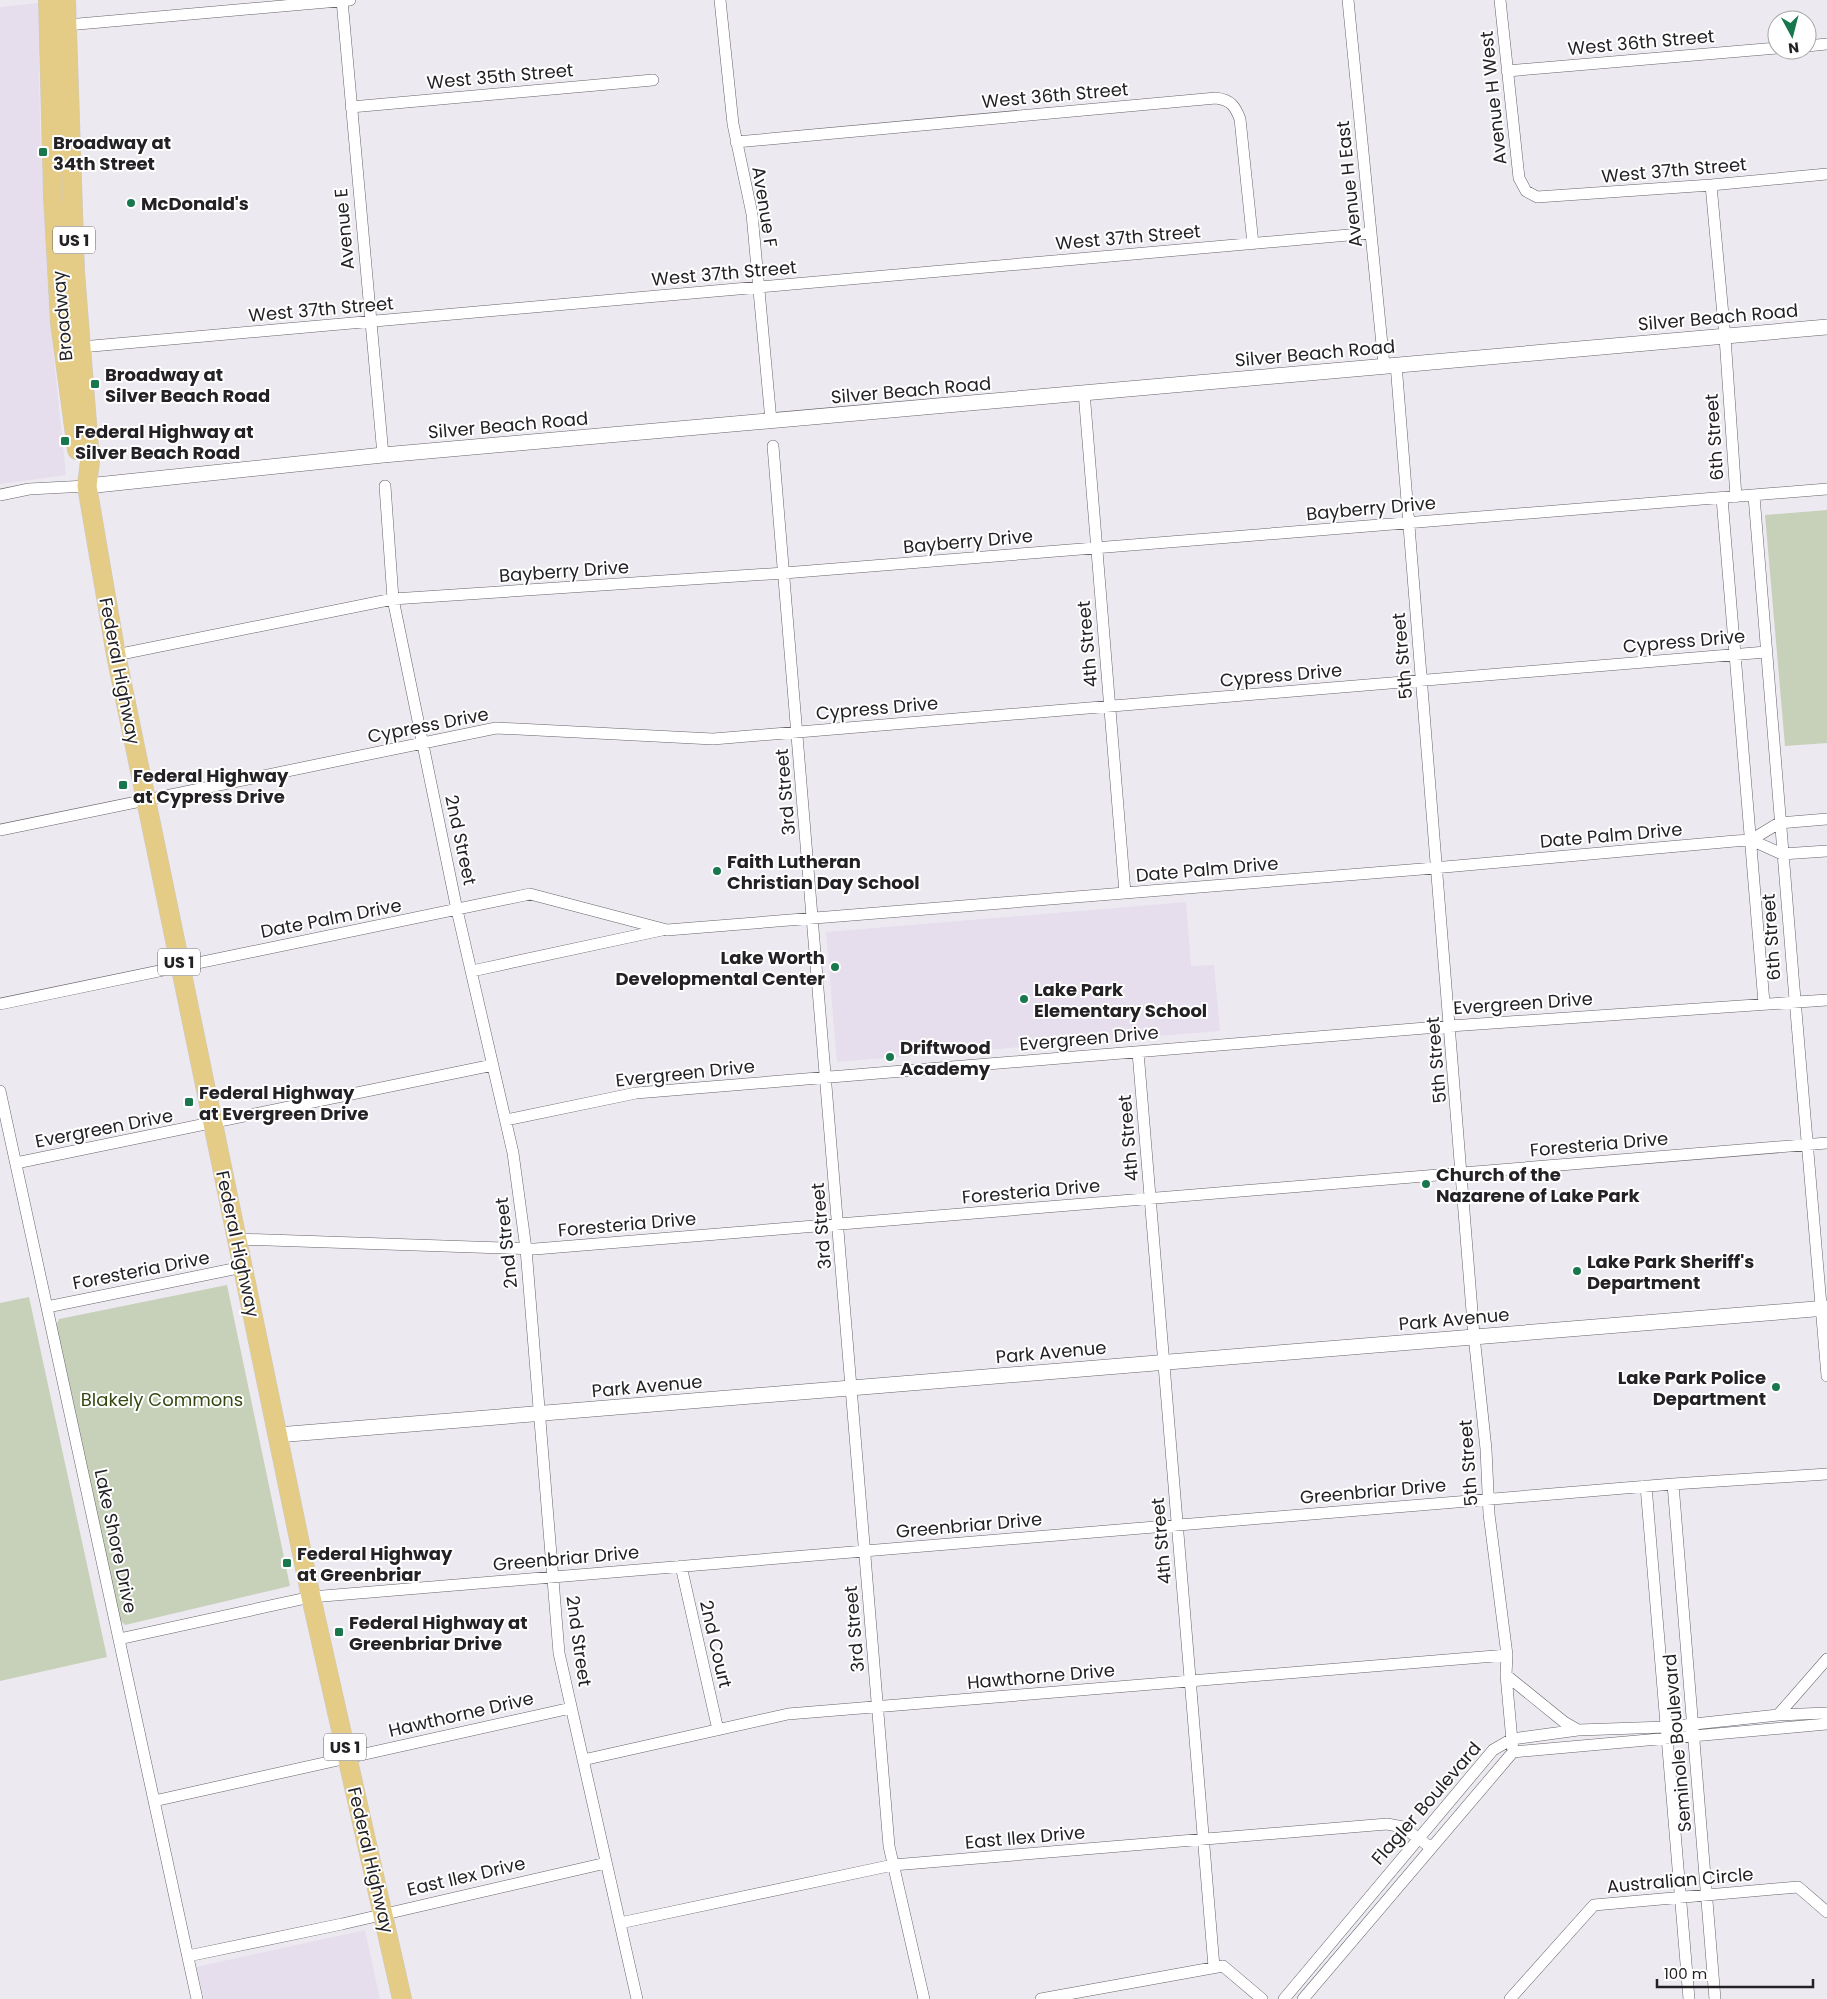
<svg xmlns="http://www.w3.org/2000/svg" width="1827" height="1999" viewBox="0 0 1827 1999" font-family="Poppins,sans-serif">
<style>
.built{fill:#e6deec}
.green{fill:#c7d1ba}
.lines{fill:none;stroke-linecap:round;stroke-linejoin:round}
.minor-casing{stroke:#676369;stroke-width:12}
.tertiary-casing{stroke:#676369;stroke-width:16}
.primary-casing{stroke:#cacaca;stroke-width:20}
.minor{stroke:#fff;stroke-width:11}
.tertiary{stroke:#fff;stroke-width:15}
.primary{stroke:#e5cc86;stroke-width:19}
.poi-dot{fill:#19774d;stroke:#fff;stroke-width:2}
.labels{text-anchor:middle;dominant-baseline:central;stroke-width:4;stroke-linejoin:round;paint-order:stroke}
.shield{fill:#fff;stroke:#656466;stroke-width:1}
.shield-label{font-size:16px;font-weight:bold;fill:#232124}
.street-label{font-size:18px;fill:#232124;stroke:#fff}
.poi-label{font-size:18px;font-weight:bold;fill:#232124;stroke:#fff;text-anchor:start}
.park-label{font-size:18px;fill:#35470f;stroke:#fff}
</style>
<rect width="100%" height="100%" fill="#ede9f0"/>
<path class="built" d="M38 3 40 124 49 311 66 475 0 484V7Z
M1186 902 1191 966 1214 965 1220 1031 837 1062 826 932Z
M365 1930 380 1999H204L196 1967Z"/>
<path class="green" d="M1827 510V743L1785 746 1765 515Z
M227 1285 290 1586 125 1625 119 1619 56 1326 59 1319Z
M29 1297 107 1657 0 1681V1303Z"/>
<g class="lines">
<defs>
<path id="minor" d="M342 0 383 455
M720 0 733 124 752 214 771 421
M1348 0 1384 365
M1500 0 1519 178 1526 191 1537 197 1711 185 1827 174
M67 25 350 0
M1807 46 1827 44
M1507 71 1777 48
M351 107 653 80
M736 142 1216 98C1231 100 1235 106 1240 119L1253 244
M1711 185 1725 337 1736 497
M81 347 1371 233
M1396 364 1474 1336 1486 1449 1489 1514 1507 1655 1506 1675 1513 1752
M1084 392 1125 893
M773 446 889 1846 924 1999
M385 486 393 599 457 910 513 1153 526 1249 559 1653 637 1999
M0 495 29 489 87 486
M1754 496C1778 789 1801 1083 1827 1376
M1722 498 1764 1003
M116 655 393 599 784 573 1827 489
M0 830 496 728 713 739 1766 652
M1751 840 1779 823 1827 819
M472 971 662 930
M0 1004 530 894 667 930 1422 869 1735 841 1751 840 1782 854 1827 851
M1138 1052 1214 1967
M0 1091 197 1999
M506 1120 636 1093 1450 1026 1827 1000
M16 1163 493 1065
M237 1239 535 1249 1827 1143
M47 1307 243 1267
M1673 1484 1715 1999
M1646 1486 1689 1999
M681 1566 718 1730
M119 1639 311 1597 1673 1484 1827 1474
M1506 1675 1564 1722 1578 1730
M1778 1715 1827 1659
M583 1760 788 1714 1507 1655
M154 1801 571 1708
M620 1923 893 1865 1387 1824 1403 1827 1430 1847
M188 1956 342 1924 606 1863
M1041 1999 1223 1966 1262 1999
M1284 1999 1493 1750 1512 1739 1578 1730 1666 1727 1778 1715 1827 1713
M1303 1999 1513 1752 1827 1724
M1510 1999 1594 1905 1798 1887 1827 1912"/>
<path id="tertiary" d="M87 486 383 455 1827 327
M277 1435 1827 1308"/>
<path id="primary" d="M48 0 53 196 60 323 77 450
M66 0 75 272 90 461 87 486 116 655 311 1597 402 1999"/>
</defs>
<use href="#minor" class="minor-casing"/>
<use href="#tertiary" class="tertiary-casing"/>
<use href="#primary" class="primary-casing"/>
<use href="#minor" class="minor"/>
<use href="#tertiary" class="tertiary"/>
<use href="#primary" class="primary"/>
</g>
<g class="poi-dot">
<rect x="38" y="147" width="10" height="10" rx="2.5"/>
<circle cx="131" cy="203" r="5"/>
<rect x="90" y="379" width="10" height="10" rx="2.5"/>
<rect x="60" y="436" width="10" height="10" rx="2.5"/>
<rect x="118" y="780" width="10" height="10" rx="2.5"/>
<circle cx="717" cy="871" r="5"/>
<circle cx="835" cy="967" r="5"/>
<circle cx="1024" cy="999" r="5"/>
<circle cx="890" cy="1057" r="5"/>
<rect x="184" y="1097" width="10" height="10" rx="2.5"/>
<circle cx="1426" cy="1184" r="5"/>
<circle cx="1577" cy="1271" r="5"/>
<circle cx="1776" cy="1387" r="5"/>
<rect x="282" y="1558" width="10" height="10" rx="2.5"/>
<rect x="334" y="1627" width="10" height="10" rx="2.5"/>
</g>
<g class="labels">
<g class="shield">
<rect x="53" y="226.5" width="42" height="27" rx="4"/>
<rect x="158" y="948.5" width="42" height="27" rx="4"/>
<rect x="324" y="1733.5" width="42" height="27" rx="4"/>
</g>
<g class="shield-label">
<text x="74" y="240">US 1</text>
<text x="179" y="962">US 1</text>
<text x="345" y="1747">US 1</text>
</g>
<g class="street-label">
<text transform="translate(1641 42) rotate(-5)">West 36th Street</text>
<text transform="translate(500 76) rotate(-5)">West 35th Street</text>
<text transform="translate(1055 95) rotate(-5)">West 36th Street</text>
<text transform="translate(1493 98) rotate(-96)">Avenue H West</text>
<text transform="translate(1674 170) rotate(-5)">West 37th Street</text>
<text transform="translate(1349 184) rotate(-96)">Avenue H East</text>
<text transform="translate(765 207) rotate(81)">Avenue F</text>
<text transform="translate(344 229) rotate(-95)">Avenue E</text>
<text transform="translate(1128 237) rotate(-5)">West 37th Street</text>
<text transform="translate(724 273) rotate(-5)">West 37th Street</text>
<text transform="translate(321 309) rotate(-5)">West 37th Street</text>
<text transform="translate(62 316) rotate(-95)">Broadway</text>
<text transform="translate(1718 317) rotate(-5)">Silver Beach Road</text>
<text transform="translate(1315 353) rotate(-5)">Silver Beach Road</text>
<text transform="translate(911 390) rotate(-5)">Silver Beach Road</text>
<text transform="translate(508 425) rotate(-5)">Silver Beach Road</text>
<text transform="translate(1714 437) rotate(-94)">6th Street</text>
<text transform="translate(1371 508) rotate(-5)">Bayberry Drive</text>
<text transform="translate(968 541) rotate(-5)">Bayberry Drive</text>
<text transform="translate(564 571) rotate(-4)">Bayberry Drive</text>
<text transform="translate(1684 641) rotate(-5)">Cypress Drive</text>
<text transform="translate(1087 644) rotate(-95)">4th Street</text>
<text transform="translate(1402 656) rotate(-95)">5th Street</text>
<text transform="translate(120 671) rotate(79)">Federal Highway</text>
<text transform="translate(1281 675) rotate(-5)">Cypress Drive</text>
<text transform="translate(877 708) rotate(-5)">Cypress Drive</text>
<text transform="translate(428 725) rotate(-11)">Cypress Drive</text>
<text transform="translate(785 792) rotate(-95)">3rd Street</text>
<text transform="translate(1611 835) rotate(-5)">Date Palm Drive</text>
<text transform="translate(461 840) rotate(78)">2nd Street</text>
<text transform="translate(1207 869) rotate(-5)">Date Palm Drive</text>
<text transform="translate(331 918) rotate(-11)">Date Palm Drive</text>
<text transform="translate(1771 937) rotate(-94)">6th Street</text>
<text transform="translate(1523 1003) rotate(-4)">Evergreen Drive</text>
<text transform="translate(1089 1038) rotate(-5)">Evergreen Drive</text>
<text transform="translate(1436 1060) rotate(-95)">5th Street</text>
<text transform="translate(685 1073) rotate(-6)">Evergreen Drive</text>
<text transform="translate(104 1128) rotate(-11)">Evergreen Drive</text>
<text transform="translate(1128 1138) rotate(-95)">4th Street</text>
<text transform="translate(1599 1144) rotate(-5)">Foresteria Drive</text>
<text transform="translate(1031 1191) rotate(-5)">Foresteria Drive</text>
<text transform="translate(627 1224) rotate(-5)">Foresteria Drive</text>
<text transform="translate(821 1226) rotate(-95)">3rd Street</text>
<text transform="translate(506 1243) rotate(-96)">2nd Street</text>
<text transform="translate(238 1244) rotate(78)">Federal Highway</text>
<text transform="translate(141 1270) rotate(-11)">Foresteria Drive</text>
<text transform="translate(1454 1319) rotate(-5)">Park Avenue</text>
<text transform="translate(1051 1352) rotate(-5)">Park Avenue</text>
<text transform="translate(647 1386) rotate(-5)">Park Avenue</text>
<text transform="translate(1468 1463) rotate(-94)">5th Street</text>
<text transform="translate(1373 1491) rotate(-5)">Greenbriar Drive</text>
<text transform="translate(969 1525) rotate(-5)">Greenbriar Drive</text>
<text transform="translate(116 1541) rotate(78)">Lake Shore Drive</text>
<text transform="translate(1161 1541) rotate(-95)">4th Street</text>
<text transform="translate(566 1558) rotate(-5)">Greenbriar Drive</text>
<text transform="translate(854 1629) rotate(-95)">3rd Street</text>
<text transform="translate(579 1641) rotate(82)">2nd Street</text>
<text transform="translate(716 1644) rotate(77)">2nd Court</text>
<text transform="translate(1041 1676) rotate(-5)">Hawthorne Drive</text>
<text transform="translate(461 1714) rotate(-13)">Hawthorne Drive</text>
<text transform="translate(1677 1743) rotate(-95)">Seminole Boulevard</text>
<text transform="translate(1426 1803) rotate(-49)">Flagler Boulevard</text>
<text transform="translate(1025 1837) rotate(-5)">East Ilex Drive</text>
<text transform="translate(371 1860) rotate(77)">Federal Highway</text>
<text transform="translate(466 1876) rotate(-13)">East Ilex Drive</text>
<text transform="translate(1680 1880) rotate(-5)">Australian Circle</text>
</g>
<g class="poi-label">
<text x="53" y="142">Broadway at<tspan x="53" dy="21">34th Street</tspan></text>
<text x="141" y="203">McDonald's</text>
<text x="105" y="374">Broadway at<tspan x="105" dy="21">Silver Beach Road</tspan></text>
<text x="75" y="431">Federal Highway at<tspan x="75" dy="21">Silver Beach Road</tspan></text>
<text x="133" y="775">Federal Highway<tspan x="133" dy="21">at Cypress Drive</tspan></text>
<text x="727" y="861">Faith Lutheran<tspan x="727" dy="21">Christian Day School</tspan></text>
<text x="825" y="957" text-anchor="end">Lake Worth<tspan x="825" dy="21">Developmental Center</tspan></text>
<text x="1034" y="989">Lake Park<tspan x="1034" dy="21">Elementary School</tspan></text>
<text x="900" y="1047">Driftwood<tspan x="900" dy="21">Academy</tspan></text>
<text x="199" y="1092">Federal Highway<tspan x="199" dy="21">at Evergreen Drive</tspan></text>
<text x="1436" y="1174">Church of the<tspan x="1436" dy="21">Nazarene of Lake Park</tspan></text>
<text x="1587" y="1261">Lake Park Sheriff's<tspan x="1587" dy="21">Department</tspan></text>
<text x="1766" y="1377" text-anchor="end">Lake Park Police<tspan x="1766" dy="21">Department</tspan></text>
<text x="297" y="1553">Federal Highway<tspan x="297" dy="21">at Greenbriar</tspan></text>
<text x="349" y="1622">Federal Highway at<tspan x="349" dy="21">Greenbriar Drive</tspan></text>
</g>
<g class="park-label">
<text x="162" y="1399">Blakely Commons</text>
</g>
</g>
<g transform="translate(1792 35) rotate(173)"><circle r="24" fill="#ffffff" stroke="#a7a6a7"/>
<path d="M0-4L9 19L0 12L-9 19Z" fill="#19774d"/>
<text y="-8" font-size="14" font-weight="bold" text-anchor="middle" fill="#232124">N</text>
</g>
<path d="M1657 1979v8h156v-8" fill="none" stroke="#232124" stroke-width="2.5"/>
<text x="1664" y="1979" font-size="15" fill="#232124" stroke="#ffffff" stroke-width="4" paint-order="stroke">100 m</text>
</svg>
